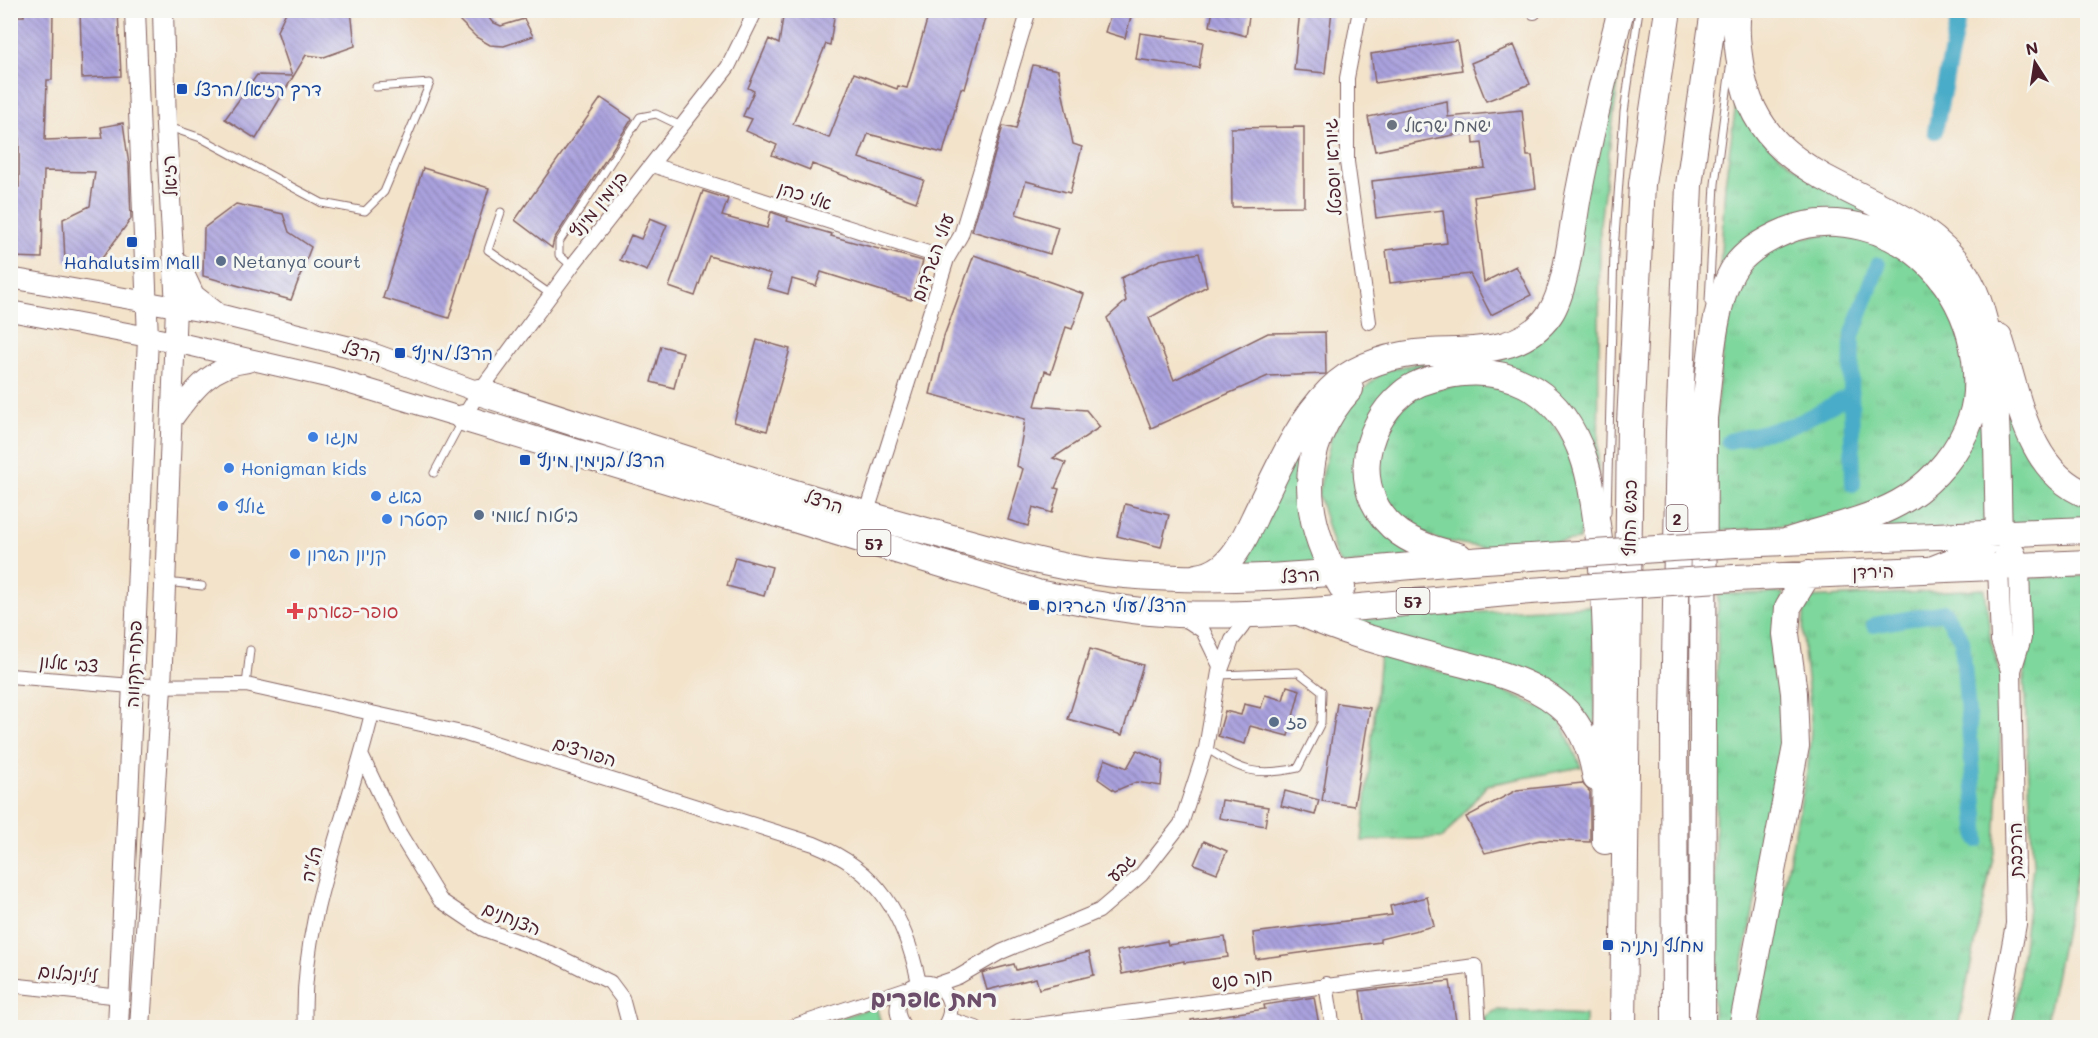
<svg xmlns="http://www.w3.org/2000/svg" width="2098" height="1038" viewBox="0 0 2098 1038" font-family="Mali,'Playpen Sans Hebrew',sans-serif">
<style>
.grass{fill:url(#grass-tufts);stroke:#647b64;stroke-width:1.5}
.green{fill:#7ed79c;stroke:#647b64;stroke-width:1.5}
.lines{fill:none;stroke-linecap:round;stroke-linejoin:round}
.canal{stroke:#49acc8;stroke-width:16}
.building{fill:url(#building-back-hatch)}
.lane-casing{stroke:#856463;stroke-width:9}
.street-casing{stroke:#856463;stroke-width:16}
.secondary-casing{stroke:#856463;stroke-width:22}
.highway-casing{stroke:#856463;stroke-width:28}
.lane{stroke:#fff;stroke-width:7}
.street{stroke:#fff;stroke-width:14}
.secondary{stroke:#fff;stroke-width:20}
.highway{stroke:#fff;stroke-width:26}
.highway-bridge-casing{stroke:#856463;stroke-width:28;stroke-linecap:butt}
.highway-bridge{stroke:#fff;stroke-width:26}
.transit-dot{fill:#1a4fb4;stroke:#f6f6f2;stroke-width:2}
.worship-dot{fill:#6b7280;stroke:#f6f6f2;stroke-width:2}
.service-dot{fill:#5c6f8a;stroke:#f6f6f2;stroke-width:2}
.shop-dot{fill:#3f7fe0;stroke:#f6f6f2;stroke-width:2}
.health-dot{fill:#e0444e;stroke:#f6f6f2;stroke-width:2}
.labels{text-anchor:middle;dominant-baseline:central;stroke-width:6;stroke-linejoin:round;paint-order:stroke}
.shield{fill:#f6f6f2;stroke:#7e6067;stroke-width:1.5}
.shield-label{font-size:16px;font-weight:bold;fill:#4a1f2b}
.transit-label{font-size:18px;fill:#164399;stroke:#f6f6f2;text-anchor:start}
.worship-label{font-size:18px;fill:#5b616d;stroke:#f6f6f2;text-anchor:start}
.street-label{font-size:18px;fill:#4a1f2b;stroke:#f6f6f2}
.service-label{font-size:18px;fill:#4e5e75;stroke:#f6f6f2;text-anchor:start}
.shop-label{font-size:18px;fill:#366cbe;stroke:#f6f6f2;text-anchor:start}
.health-label{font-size:18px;fill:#be3a42;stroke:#f6f6f2;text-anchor:start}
.district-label{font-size:24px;font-weight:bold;fill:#6c4d6a;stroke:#f6f6f2}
</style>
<defs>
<pattern id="grass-tufts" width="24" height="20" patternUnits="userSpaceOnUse" patternTransform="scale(1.5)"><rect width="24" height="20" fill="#7ed79c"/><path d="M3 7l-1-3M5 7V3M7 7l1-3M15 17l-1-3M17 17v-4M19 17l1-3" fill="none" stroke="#6eb887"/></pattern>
<pattern id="building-back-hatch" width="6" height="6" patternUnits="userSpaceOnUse" patternTransform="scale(1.5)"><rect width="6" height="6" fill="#aaa2de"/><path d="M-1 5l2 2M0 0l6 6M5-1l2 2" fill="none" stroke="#8c83b4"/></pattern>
</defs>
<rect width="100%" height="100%" fill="#f6f6f2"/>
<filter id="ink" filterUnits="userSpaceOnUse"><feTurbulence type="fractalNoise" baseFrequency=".0167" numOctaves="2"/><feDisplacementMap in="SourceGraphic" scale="12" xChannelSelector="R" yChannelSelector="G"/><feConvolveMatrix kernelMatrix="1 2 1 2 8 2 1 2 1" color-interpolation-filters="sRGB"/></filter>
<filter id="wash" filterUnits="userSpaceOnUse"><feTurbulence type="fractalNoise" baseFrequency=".008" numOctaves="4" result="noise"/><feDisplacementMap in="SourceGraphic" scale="24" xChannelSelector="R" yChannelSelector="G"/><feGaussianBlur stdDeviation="1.35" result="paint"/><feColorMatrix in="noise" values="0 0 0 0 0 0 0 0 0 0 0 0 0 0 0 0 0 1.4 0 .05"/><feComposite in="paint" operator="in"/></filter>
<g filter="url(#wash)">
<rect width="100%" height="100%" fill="#f3e3cb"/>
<path class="grass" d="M1623 42 1600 224 1598 475 1561 399 1418 374 1358 480 1438 554 1342 565 1336 556 1318 494 1332 434 1354 398 1384 371 1543 334Z
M1738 89C1744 104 1750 122 1760 134 1821 212 1941 203 1977 310 1996 368 1991 464 1993 527L1837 534V529C1861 521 1888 514 1909 501 2048 412 1964 195 1804 222 1776 227 1746 244 1729 268H1720L1725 184Z
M1847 233C1862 238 1881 241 1894 248 1945 276 1980 358 1963 414 1955 440 1925 476 1901 490 1847 522 1772 529 1711 531 1713 474 1713 288 1760 256 1788 236 1814 235 1847 233Z
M1986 308 2014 403 2087 504V525L2003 527Z
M1470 383 1515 389 1547 412 1570 450 1585 516 1579 540 1491 549 1439 540 1422 533 1396 515 1379 488 1377 450 1401 408 1425 391Z
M1307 432 1304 459 1326 568 1255 571 1240 556Z
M2087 576V822L2045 1027 2013 1028 2033 866 2024 675 2032 637 2028 578Z
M1985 589 1991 642 2003 681 1995 848 1958 1027 1756 1028 1808 766C1809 752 1811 737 1811 723 1810 681 1797 640 1807 598Z
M1783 593 1782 767 1730 1027 1713 1028 1718 594Z
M1593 606 1596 743 1588 722 1358 625V619Z
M1380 655 1492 686 1558 715 1581 767 1487 785 1443 838 1362 841Z
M1497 1010 1585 1015V1027L1474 1028 1473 1023Z"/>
<path class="green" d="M876 1006 882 1027 810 1028Z"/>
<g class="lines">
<path class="canal" d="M1935 131 1960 10
M1851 395 1853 484
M1729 441 1796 424 1851 395 1852 336 1878 265
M1874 625 1944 612 1962 640 1978 840"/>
</g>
<g id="blocks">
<path class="building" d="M24 10H53L52 80H47L45 140 103 138 101 127 123 123 129 165 131 219 100 261H65L63 219 90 206 95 172 44 171 42 258 10 257V187H19V128H10V16H24Z
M80 10H118L121 76 82 78Z
M287 10H351L355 46 324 57 306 55 256 139 225 119 257 75 292 76 277 31Z
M449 10H483L492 22 501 26 524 19 533 36 504 46 490 45 476 37Z
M784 10H835L830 45 826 44 793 124 829 138 854 73 897 89 898 86 907 88 930 10H961L985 18 965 89 961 88 943 153 868 134 859 158 924 180 916 202 812 164 810 170 772 155 777 145 746 131 752 119 743 116 754 91 748 88 769 39 779 44Z
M1112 10H1133L1125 38 1105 32Z
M1213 10H1250L1246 36 1210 26Z
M1300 10H1332L1325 73 1294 70Z
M1140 33 1203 42 1199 68 1136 59Z
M1457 41 1462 70 1375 83 1371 54Z
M1514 45 1530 84 1486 101 1471 63Z
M1033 65 1058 70 1073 144 1082 147 1070 193 1026 181 1016 214 1058 227 1050 254 972 231 1003 126 1016 129Z
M601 98 632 119 554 239 552 248 515 220Z
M1447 101 1448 117 1522 110 1527 156H1532L1536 188 1474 197 1484 282 1516 266 1531 295 1491 315 1470 274 1390 283 1386 250 1447 243 1443 210 1376 218 1372 181 1485 168 1482 143 1474 144 1473 131 1375 151 1368 117Z
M1304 127V206L1232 207 1231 128Z
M423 168 489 188 449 318 383 298Z
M703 191 728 199 722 216 767 228 771 212 788 218 787 221 832 234 831 236 923 261 911 300 821 272 816 286 792 279 788 294 767 288 771 274 709 256 695 296 669 287Z
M236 204 283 214 289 232 311 247 291 300 203 276 204 228Z
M650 218 667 225 647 271 620 260 631 235 641 239Z
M1199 253 1207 286 1149 318 1174 380 1268 333 1325 332 1326 374 1268 376 1151 428 1107 318 1126 301 1121 278 1160 260Z
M974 255 1084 294 1072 329 1066 327 1051 373 1045 371 1035 406 1086 410 1100 427 1053 458 1066 463 1055 488 1059 489 1052 513 1033 507 1028 526 1008 520 1023 469 1017 466 1025 419 930 394 944 336Z
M757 340 790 349 767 431 734 422Z
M661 346 683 352 674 388 651 382Z
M1125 504 1169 515 1161 547 1117 536Z
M735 557 772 567 764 596 727 586Z
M1090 649 1143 665 1122 735 1068 719Z
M1287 686 1300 690 1288 736 1250 726 1245 744 1218 736 1225 711 1241 715 1244 704 1261 708 1265 695 1283 700Z
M1337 703 1370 708 1354 806 1322 801Z
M1137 750 1163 761 1161 786 1136 782 1115 791 1098 779 1105 759 1127 768Z
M1582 783 1590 792V842L1540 840 1485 853 1466 817 1517 790Z
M1285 791 1319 800 1315 815 1281 806Z
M1222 800 1268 807 1265 826 1219 818Z
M1204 841 1227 851 1217 873 1194 864Z
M1427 897 1434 926 1380 939V942L1256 959 1253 933 1392 915 1390 906Z
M1225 937 1228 957 1184 963V961L1122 974 1117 951 1167 941 1168 945Z
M1089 952 1094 975 1039 989 1036 978 987 990 982 973 987 971 1014 964 1016 970Z
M1450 981 1457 1028H1365L1360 991Z
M1314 997 1319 1025 1303 1028H1192L1191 1020 1265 1009 1264 1005Z"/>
</g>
</g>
<g filter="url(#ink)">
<use href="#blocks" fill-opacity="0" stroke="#856463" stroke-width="1.5"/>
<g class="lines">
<defs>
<path id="lane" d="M169 127 201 138 322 203 365 211 384 192 430 83 376 87
M501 212 488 250 550 294
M572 266 559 255V242L640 117 656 114 681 126
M1709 302 1715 184 1730 68
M434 473 461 422
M1607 513 1614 251 1624 112 1639 10
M166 582 202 586
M246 685 250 650
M1206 748C1242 771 1255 777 1298 768L1321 723 1322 691 1298 672 1220 675"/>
<path id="street" d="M1360 10 1347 78V162L1369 322
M1534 10V12
M652 165 947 259
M463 418 479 392 572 266 728 67 756 10
M866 515 947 259 961 235 1029 10
M1221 670 1232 640 1252 614
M10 676 132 686 246 685 466 734 814 844C879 870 905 916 919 983
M362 757 396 828 440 900 483 929 553 954 610 982 622 998 630 1028
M1326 984 1333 1028
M10 985 121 997
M935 985 958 977 1001 952 1099 911 1141 875 1181 824 1206 748 1220 666 1203 631 1182 617
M948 1019 976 1028
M305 1028C299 919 348 817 372 713
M789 1028 906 989
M905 1028C877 993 936 962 949 1001 952 1010 949 1020 943 1028
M1014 1028 1475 966 1479 1028"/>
<path id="secondary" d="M179 263 194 295 216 312
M10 278 222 315 366 351 479 392
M10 311 175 342 331 378 463 418
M174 417C194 389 212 366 248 362
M2004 557 1998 567 2001 640 2011 670
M118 1028 148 338 135 10
M140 1028 161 687 176 307 166 126 163 10
M1997 1028 2016 924 2011 670 2021 638 2019 566 2015 553 1999 532"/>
<path id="highway" d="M1738 10C1735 30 1738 50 1741 69 1761 201 1915 181 1970 282 2002 342 1996 463 1999 532L1976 552 1933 569
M1999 337C2018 392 2026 472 2088 495
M479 392C629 440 778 491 930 532 994 549 1058 570 1125 575 1261 587 1395 564 1531 557
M463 418 1037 593C1083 602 1130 612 1177 614 1294 618 1413 601 1530 591
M1736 544 2088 530
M1459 556C1439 551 1417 545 1400 533 1351 498 1359 429 1403 393 1415 383 1429 379 1444 376 1505 363 1555 388 1579 446 1590 471 1593 498 1597 525 1612 629 1605 736 1605 841
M1197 577C1206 576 1214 573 1222 567 1238 554 1247 533 1256 514 1277 472 1296 424 1330 390 1352 368 1385 357 1416 353 1461 348 1519 359 1550 314 1567 288 1572 228 1578 196 1590 133 1605 72 1621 10
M1735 578 2088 563
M1342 587C1302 521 1294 450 1350 389
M1301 613C1342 632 1388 644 1432 656 1477 668 1533 677 1567 712 1583 729 1592 755 1596 778
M1623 1028 1630 423 1642 184 1668 10
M1675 1028 1674 719 1679 432 1689 185 1714 10
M1702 1028 1704 418C1709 378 1713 300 1735 267 1747 250 1767 239 1786 231 1810 221 1837 221 1862 227 1925 242 1966 296 1975 359 1977 378 1978 399 1971 418 1960 450 1936 479 1907 498 1873 520 1826 528 1788 541
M1742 1028 1796 746 1794 693 1786 634 1788 607 1808 574"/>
</defs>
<use href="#lane" class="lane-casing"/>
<use href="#street" class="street-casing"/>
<use href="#secondary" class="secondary-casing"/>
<use href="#highway" class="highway-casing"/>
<use href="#lane" class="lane"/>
<use href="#street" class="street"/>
<use href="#secondary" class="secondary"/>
<use href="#highway" class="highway"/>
<defs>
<path id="highway-bridge" d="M1531 557 1736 544
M1530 591 1735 578"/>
</defs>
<use href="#highway-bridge" class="highway-bridge-casing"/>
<use href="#highway-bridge" class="highway-bridge"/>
</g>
</g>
<g class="transit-dot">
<rect x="176" y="83" width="12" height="12" rx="3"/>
<rect x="126" y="236" width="12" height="12" rx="3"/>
<rect x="394" y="347" width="12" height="12" rx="3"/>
<rect x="519" y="454" width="12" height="12" rx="3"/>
<rect x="1028" y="599" width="12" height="12" rx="3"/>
<rect x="1602" y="939" width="12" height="12" rx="3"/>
</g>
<circle class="worship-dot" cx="1392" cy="125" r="6"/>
<g class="service-dot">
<circle cx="221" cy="261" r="6"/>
<circle cx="479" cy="515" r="6"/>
<circle cx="1274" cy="722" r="6"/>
</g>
<g class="shop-dot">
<circle cx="313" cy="437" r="6"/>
<circle cx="229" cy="468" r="6"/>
<circle cx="376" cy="496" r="6"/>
<circle cx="223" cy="506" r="6"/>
<circle cx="387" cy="519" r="6"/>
<circle cx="295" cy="554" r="6"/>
</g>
<path class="health-dot" d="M292 602h6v6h6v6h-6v6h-6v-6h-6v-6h6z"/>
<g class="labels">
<g class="shield">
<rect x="1666.5" y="505" width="21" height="26" rx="4.5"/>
<rect x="857.5" y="530" width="33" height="26" rx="4.5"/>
<rect x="1396.5" y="588" width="33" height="26" rx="4.5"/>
</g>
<g class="shield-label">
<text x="1677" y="518">2</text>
<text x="874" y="543">57</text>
<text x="1413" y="601">57</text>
</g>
<g class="transit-label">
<text x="194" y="89">דרך רזיאל/הרצל</text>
<text x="132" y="262" text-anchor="middle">Hahalutsim Mall</text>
<text x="412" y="353">הרצל/מינץ</text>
<text x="537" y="460">הרצל/בנימין מינץ</text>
<text x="1046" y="605">הרצל/עולי הגרדום</text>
<text x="1620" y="945">מחלף נתניה</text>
</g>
<g class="worship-label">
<text x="1404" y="125">ישמח ישראל</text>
</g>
<g class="street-label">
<text transform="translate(1332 167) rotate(-93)">גיורא יוספטל</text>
<text transform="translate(169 176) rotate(-94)">רזיאל</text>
<text transform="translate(805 195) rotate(18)">אלי כהן</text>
<text transform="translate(598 204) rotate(-51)">בנימין מינץ</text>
<text transform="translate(932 257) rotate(-70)">עולי הגרדום</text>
<text transform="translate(362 351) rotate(16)">הרצל</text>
<text transform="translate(824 501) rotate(18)">הרצל</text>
<text transform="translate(1629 518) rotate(-89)">כביש החוף</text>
<text transform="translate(1873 571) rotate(-2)">הירדן</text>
<text transform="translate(1300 575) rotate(-4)">הרצל</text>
<text transform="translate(69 663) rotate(5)">צבי אלון</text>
<text transform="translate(133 664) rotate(-88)">פתח-תקווה</text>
<text transform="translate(585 751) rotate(17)">הפורצים</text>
<text transform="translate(2015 850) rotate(-91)">הרכבת</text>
<text transform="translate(311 864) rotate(-74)">הל"ה</text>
<text transform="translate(1121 867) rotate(-45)">גבע</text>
<text transform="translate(512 918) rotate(22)">הצנחנים</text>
<text transform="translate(68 973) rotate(6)">לילינבלום</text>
<text transform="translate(1242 978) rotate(-8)">חנה סנש</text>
</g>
<g class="service-label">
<text x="233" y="261">Netanya court</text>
<text x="491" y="515">ביטוח לאומי</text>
<text x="1286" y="722">פז</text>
</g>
<g class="shop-label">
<text x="325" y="437">מנגו</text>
<text x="241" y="468">Honigman kids</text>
<text x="388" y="496">באג</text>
<text x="235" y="506">גולף</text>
<text x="399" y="519">קסטרו</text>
<text x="307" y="554">קניון השרון</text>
</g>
<g class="health-label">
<text x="307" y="611">סופר-פארם</text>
</g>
<g class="district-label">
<text x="934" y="997">רמת אפרים</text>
</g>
</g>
<rect width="2098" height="1038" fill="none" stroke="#f6f6f2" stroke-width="36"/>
<g transform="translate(2035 63) rotate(348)" stroke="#f6f6f2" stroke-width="4.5" paint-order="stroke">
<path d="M0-4.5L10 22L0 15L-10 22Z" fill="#4a1f2b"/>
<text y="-9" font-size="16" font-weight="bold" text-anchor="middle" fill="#4a1f2b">N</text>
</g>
</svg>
